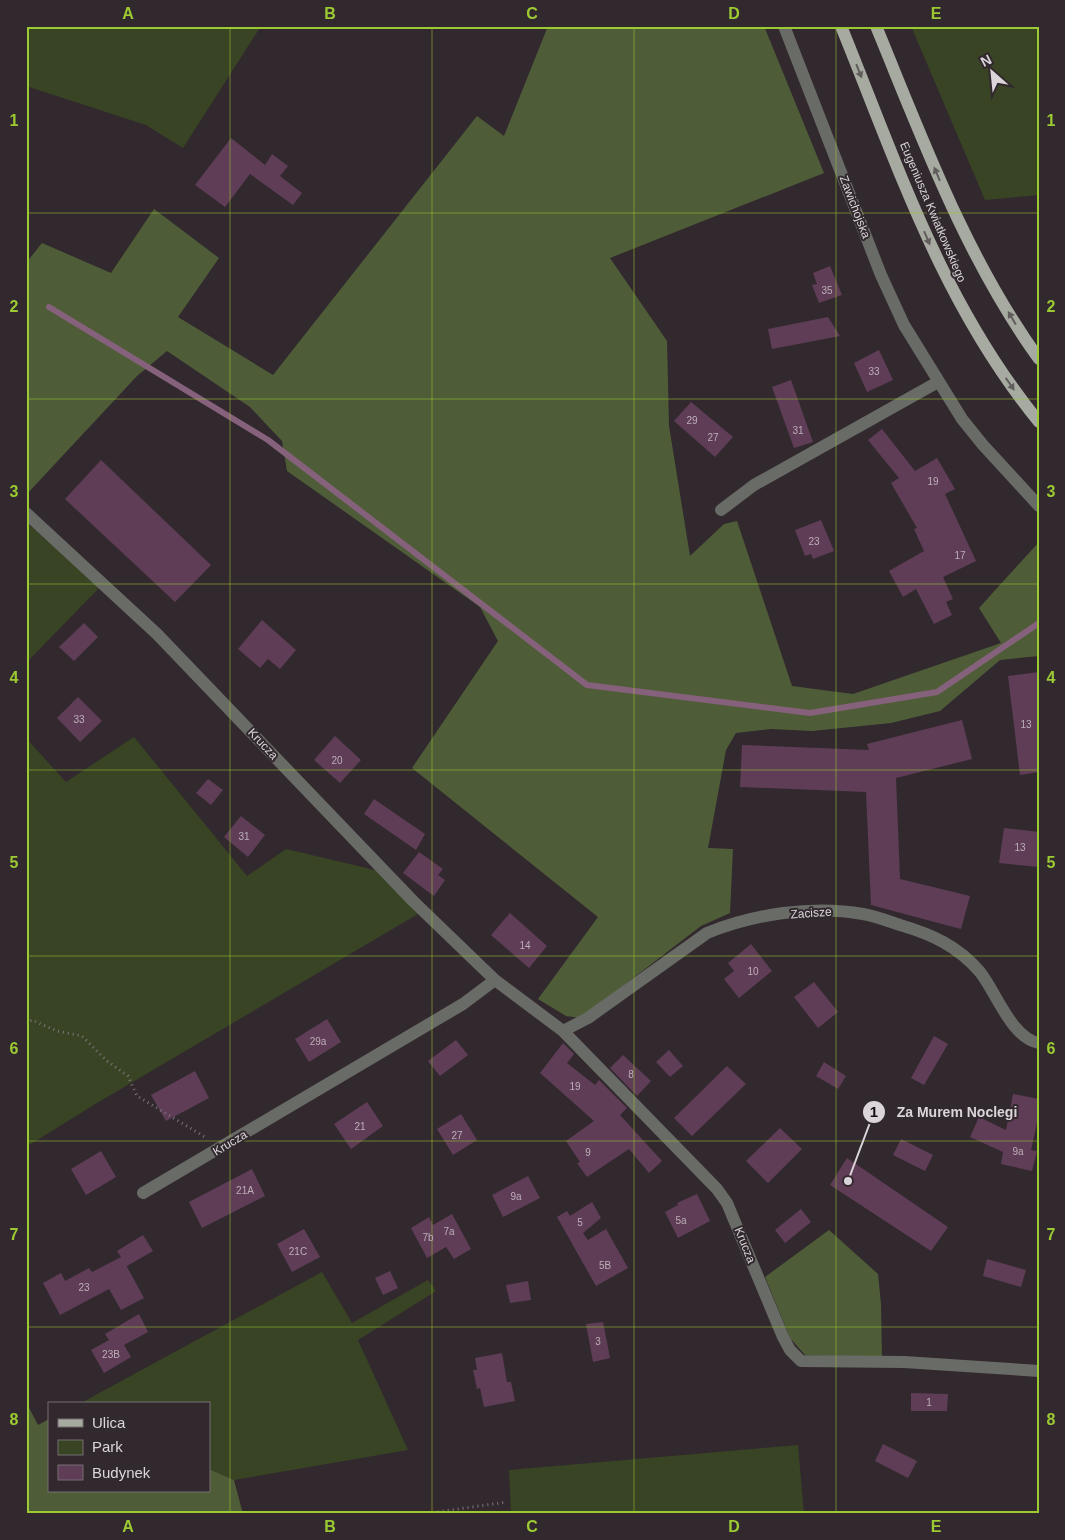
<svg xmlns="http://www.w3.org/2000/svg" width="1065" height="1540" viewBox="0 0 1065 1540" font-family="Helvetica,sans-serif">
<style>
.green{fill:#384423}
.forest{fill:#4e5d37}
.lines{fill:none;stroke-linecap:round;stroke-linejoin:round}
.stream{stroke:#86617c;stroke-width:6}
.building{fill:#5f3d56}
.path{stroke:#7d757b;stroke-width:3;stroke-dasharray:1 4;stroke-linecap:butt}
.minor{stroke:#696b66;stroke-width:12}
.major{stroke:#a6aaa0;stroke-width:12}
.oneway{fill:#605d5c}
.grid{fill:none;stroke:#9cca32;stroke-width:1;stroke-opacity:0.55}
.labels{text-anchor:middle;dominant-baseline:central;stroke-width:4;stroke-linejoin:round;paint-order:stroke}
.number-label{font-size:10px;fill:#bcafb8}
.street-label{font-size:12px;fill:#dbd5d9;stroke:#32292f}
.leader{fill:none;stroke:#dbd5d9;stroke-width:2}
.callout-dot{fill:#dbd5d9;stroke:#32292f;stroke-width:2}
.mark-label{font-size:15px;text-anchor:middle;font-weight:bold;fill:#111}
.callout-label{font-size:14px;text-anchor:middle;font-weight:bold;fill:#dbd5d9;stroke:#32292f;stroke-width:4;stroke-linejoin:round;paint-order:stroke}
.neatline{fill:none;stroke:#9cca32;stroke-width:2}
.grid-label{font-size:16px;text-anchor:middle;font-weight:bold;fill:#9cca32}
</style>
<rect width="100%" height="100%" fill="#32292f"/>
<path class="green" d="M26 26H261L183 148 146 125 26 86Z
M911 26H1039V195L985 200Z
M26 522 100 587 26 663Z
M134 737 247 876 286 849 375 870 418 914 97 1103 26 1147V738L66 782Z
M322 1272 352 1323 428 1280 436 1291 358 1340 408 1450 234 1480 209 1469V1404H79Z
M798 1445 804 1514H511L509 1470Z"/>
<path class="forest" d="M548 26H764L824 173 610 258 667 341 669 426 690 556 724 524 737 521 792 686 853 694 1001 643 979 608 1039 542V656L1000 660 940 711 891 723 812 731 771 729 736 733 726 750 708 848 733 849 730 913 701 926 581 1018 566 1016 538 999 598 917 412 768 498 641 480 607 287 471 282 441 250 407 167 351 137 376 26 495V263L42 243 111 273 154 209 219 258 178 317 273 375 477 116 504 136Z
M829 1230 878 1274 881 1304 882 1357 805 1355 790 1338 765 1277Z
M26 1402 38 1425 49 1419V1491H209V1469L234 1480 243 1514H26Z"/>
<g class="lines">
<path class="stream" d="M49 307 268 440 587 685 810 713 937 692 1039 623"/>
</g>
<path class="building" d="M231 138 265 165 272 154 288 166 280 176 302 193 293 205 250 174 225 207 195 185Z
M830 266 842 295 819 303 812 285 817 284 813 273Z
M828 317 840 336 772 349 768 329Z
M879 350 893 380 867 392 854 363Z
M791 380 813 442 794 448 772 387Z
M691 402 733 437 715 457 674 421Z
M882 429 915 471 937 458 955 489 945 494 976 561 943 577 953 599 946 602 952 615 934 624 916 589 903 597 889 571 924 551 914 529 917 528 891 483 899 478 868 440Z
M101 460 211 565 175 602 65 499Z
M821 520 834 551 813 559 811 554 805 556 795 530Z
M262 620 296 650 280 669 268 659 260 668 238 649Z
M84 623 98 637 74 661 59 647Z
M1039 672V772L1020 775 1008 676Z
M78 697 102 721 80 742 57 718Z
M962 720 972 759 896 778 900 879 970 896 961 929 871 905 866 792 740 787 742 745 869 750 867 744Z
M335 736 361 760 340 783 314 760Z
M208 779 223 790 211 805 196 793Z
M374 799 425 834 416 850 364 814Z
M241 816 265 835 248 857 224 837Z
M1004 828 1039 832V867L999 863Z
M419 852 443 869 438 875 445 880 434 896 403 873Z
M510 913 547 946 529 968 491 935Z
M751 944 772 971 739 998 724 979 734 971 728 963Z
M814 982 838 1012 818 1028 794 997Z
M327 1019 341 1042 309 1062 295 1039Z
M934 1036 948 1044 924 1085 911 1078Z
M456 1040 468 1055 440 1076 428 1061Z
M563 1043 574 1054 567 1063 595 1085 599 1080 627 1108 620 1115 662 1161 649 1173 629 1149 587 1177 577 1163 580 1162 566 1141 594 1121 540 1073Z
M669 1050 683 1066 670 1077 656 1062Z
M623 1055 651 1081 637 1096 610 1068Z
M824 1062 846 1076 838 1089 816 1076Z
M727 1066 746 1084 692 1136 674 1118Z
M195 1071 209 1098 166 1121 151 1095Z
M1013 1094 1039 1099V1114L1031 1150 1037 1151 1032 1171 1001 1164 1003 1152 970 1137 979 1117 1006 1130Z
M367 1102 383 1126 351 1149 334 1124Z
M461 1114 477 1140 453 1155 437 1129Z
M780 1128 802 1149 768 1183 746 1161Z
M901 1139 933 1155 925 1171 893 1155Z
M101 1151 116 1177 86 1195 71 1169Z
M847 1158 948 1227 931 1251 830 1185Z
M252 1169 265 1196 202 1228 189 1202Z
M528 1176 540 1198 503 1217 492 1195Z
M697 1194 710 1221 678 1238 665 1212 678 1205 677 1203Z
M592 1202 601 1218 583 1233 588 1240 606 1229 628 1268 596 1286 557 1217 567 1211 570 1216Z
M801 1209 811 1222 785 1243 775 1230Z
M452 1214 471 1249 454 1259 446 1247 427 1258 411 1228 429 1217 433 1225Z
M304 1229 320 1257 292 1272 277 1244Z
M143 1235 153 1251 127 1266 126 1265 144 1298 121 1310 109 1289 60 1315 43 1283 61 1273 65 1281 89 1268 92 1272 121 1257 117 1251Z
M987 1259 1026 1270 1021 1287 983 1276Z
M390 1271 398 1288 383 1295 375 1278Z
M528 1281 531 1300 510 1303 506 1285Z
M139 1314 148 1332 124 1345 131 1357 104 1373 91 1350 109 1340 105 1334Z
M603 1322 610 1358 593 1362 586 1324Z
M502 1353 507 1382H511L515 1401 484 1407 480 1388 477 1389 473 1370H477L475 1358Z
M911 1393 948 1394 947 1411H911Z
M883 1444 917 1461 908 1478 875 1461Z"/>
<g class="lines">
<path class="path" d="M26 1023 32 1020 57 1031 82 1036 107 1061 128 1076 137 1096 205 1137
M423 1514 507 1502"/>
<path class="minor" d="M784 26 881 275 904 325 962 419 983 445 1039 506
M721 510 754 485 938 382
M26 513 157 634 413 901 495 980 563 1031 717 1189 727 1203 783 1337 790 1350 801 1361 904 1362 1039 1371
M563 1031 588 1018 707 933C753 914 813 905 863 914 875 916 888 921 900 925 931 934 958 946 980 972 996 992 1012 1039 1039 1043
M143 1193 463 1004 495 980"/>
<path class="major" d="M841 26C898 166 942 303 1039 422
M876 26C923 140 966 258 1039 359"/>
</g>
<defs><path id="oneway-solid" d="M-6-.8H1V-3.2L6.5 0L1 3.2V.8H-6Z" transform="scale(1.25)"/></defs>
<g class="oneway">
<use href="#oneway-solid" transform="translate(859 71) rotate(68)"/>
<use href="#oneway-solid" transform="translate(937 174) rotate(-113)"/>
<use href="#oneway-solid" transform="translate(927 238) rotate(67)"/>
<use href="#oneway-solid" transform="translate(1012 318) rotate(-121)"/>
<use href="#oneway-solid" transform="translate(1010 384) rotate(55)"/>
</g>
<path class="grid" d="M230 26V1514M432 26V1514M634 26V1514M836 26V1514M26 213H1039M26 399H1039M26 584H1039M26 770H1039M26 956H1039M26 1141H1039M26 1327H1039"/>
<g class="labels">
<g class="number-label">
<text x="827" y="290">35</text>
<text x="874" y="371">33</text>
<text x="692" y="420">29</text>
<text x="798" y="430">31</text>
<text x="713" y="437">27</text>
<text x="933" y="481">19</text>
<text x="814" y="541">23</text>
<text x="960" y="555">17</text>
<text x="79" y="719">33</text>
<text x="1026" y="724">13</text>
<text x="337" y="760">20</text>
<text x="244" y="836">31</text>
<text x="1020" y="847">13</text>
<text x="525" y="945">14</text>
<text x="753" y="971">10</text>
<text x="318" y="1041">29a</text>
<text x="631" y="1074">8</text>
<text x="575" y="1086">19</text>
<text x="360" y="1126">21</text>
<text x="457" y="1135">27</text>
<text x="1018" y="1151">9a</text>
<text x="588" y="1152">9</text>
<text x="245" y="1190">21A</text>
<text x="516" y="1196">9a</text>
<text x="681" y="1220">5a</text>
<text x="580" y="1222">5</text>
<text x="449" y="1231">7a</text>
<text x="428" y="1237">7b</text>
<text x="298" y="1251">21C</text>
<text x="605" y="1265">5B</text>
<text x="84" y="1287">23</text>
<text x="598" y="1341">3</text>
<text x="111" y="1354">23B</text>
<text x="929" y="1402">1</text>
</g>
<g class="street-label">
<text transform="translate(855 207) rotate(69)">Zawichojska</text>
<text transform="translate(933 212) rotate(67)">Eugeniusza Kwiatkowskiego</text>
<text transform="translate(263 744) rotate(47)">Krucza</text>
<text transform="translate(811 913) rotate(-4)">Zacisze</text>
<text transform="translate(230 1143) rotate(-31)">Krucza</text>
<text transform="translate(745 1245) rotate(68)">Krucza</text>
</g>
</g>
<path class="leader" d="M848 1181L874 1112"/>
<g class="callout-dot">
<circle cx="848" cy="1181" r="5"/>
<circle cx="874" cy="1112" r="12"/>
</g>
<g class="mark-label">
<text x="874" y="1117">1</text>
</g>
<g class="callout-label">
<text x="957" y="1117">Za Murem Noclegi</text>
</g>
<rect width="1065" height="1540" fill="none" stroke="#32292f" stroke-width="55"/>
<rect x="48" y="1402" width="162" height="90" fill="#32292f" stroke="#766e73"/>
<rect x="58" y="1419" width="25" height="8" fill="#a6aaa0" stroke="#766e73"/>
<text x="92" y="1428" font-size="15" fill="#dbd5d9">Ulica</text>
<rect x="58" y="1440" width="25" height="15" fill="#384423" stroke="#766e73"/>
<text x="92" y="1452" font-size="15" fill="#dbd5d9">Park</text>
<rect x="58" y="1465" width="25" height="15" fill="#5f3d56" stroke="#766e73"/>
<text x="92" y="1478" font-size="15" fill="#dbd5d9">Budynek</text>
<g transform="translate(992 72) rotate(333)" stroke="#32292f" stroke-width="4" paint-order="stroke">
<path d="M0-4L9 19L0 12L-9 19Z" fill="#dbd5d9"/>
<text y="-8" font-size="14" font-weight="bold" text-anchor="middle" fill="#dbd5d9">N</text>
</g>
<rect x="28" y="28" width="1010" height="1484" class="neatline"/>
<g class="grid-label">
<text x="128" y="19">A</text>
<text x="330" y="19">B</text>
<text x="532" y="19">C</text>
<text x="734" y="19">D</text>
<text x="936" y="19">E</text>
<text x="14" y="126">1</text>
<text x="1051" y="126">1</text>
<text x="14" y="312">2</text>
<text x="1051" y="312">2</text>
<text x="14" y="497">3</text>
<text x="1051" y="497">3</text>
<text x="14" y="683">4</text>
<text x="1051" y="683">4</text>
<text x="14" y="868">5</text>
<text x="1051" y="868">5</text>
<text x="14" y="1054">6</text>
<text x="1051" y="1054">6</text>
<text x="14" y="1240">7</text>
<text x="1051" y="1240">7</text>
<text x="14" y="1425">8</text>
<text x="1051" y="1425">8</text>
<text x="128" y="1532">A</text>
<text x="330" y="1532">B</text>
<text x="532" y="1532">C</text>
<text x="734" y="1532">D</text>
<text x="936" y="1532">E</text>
</g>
</svg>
